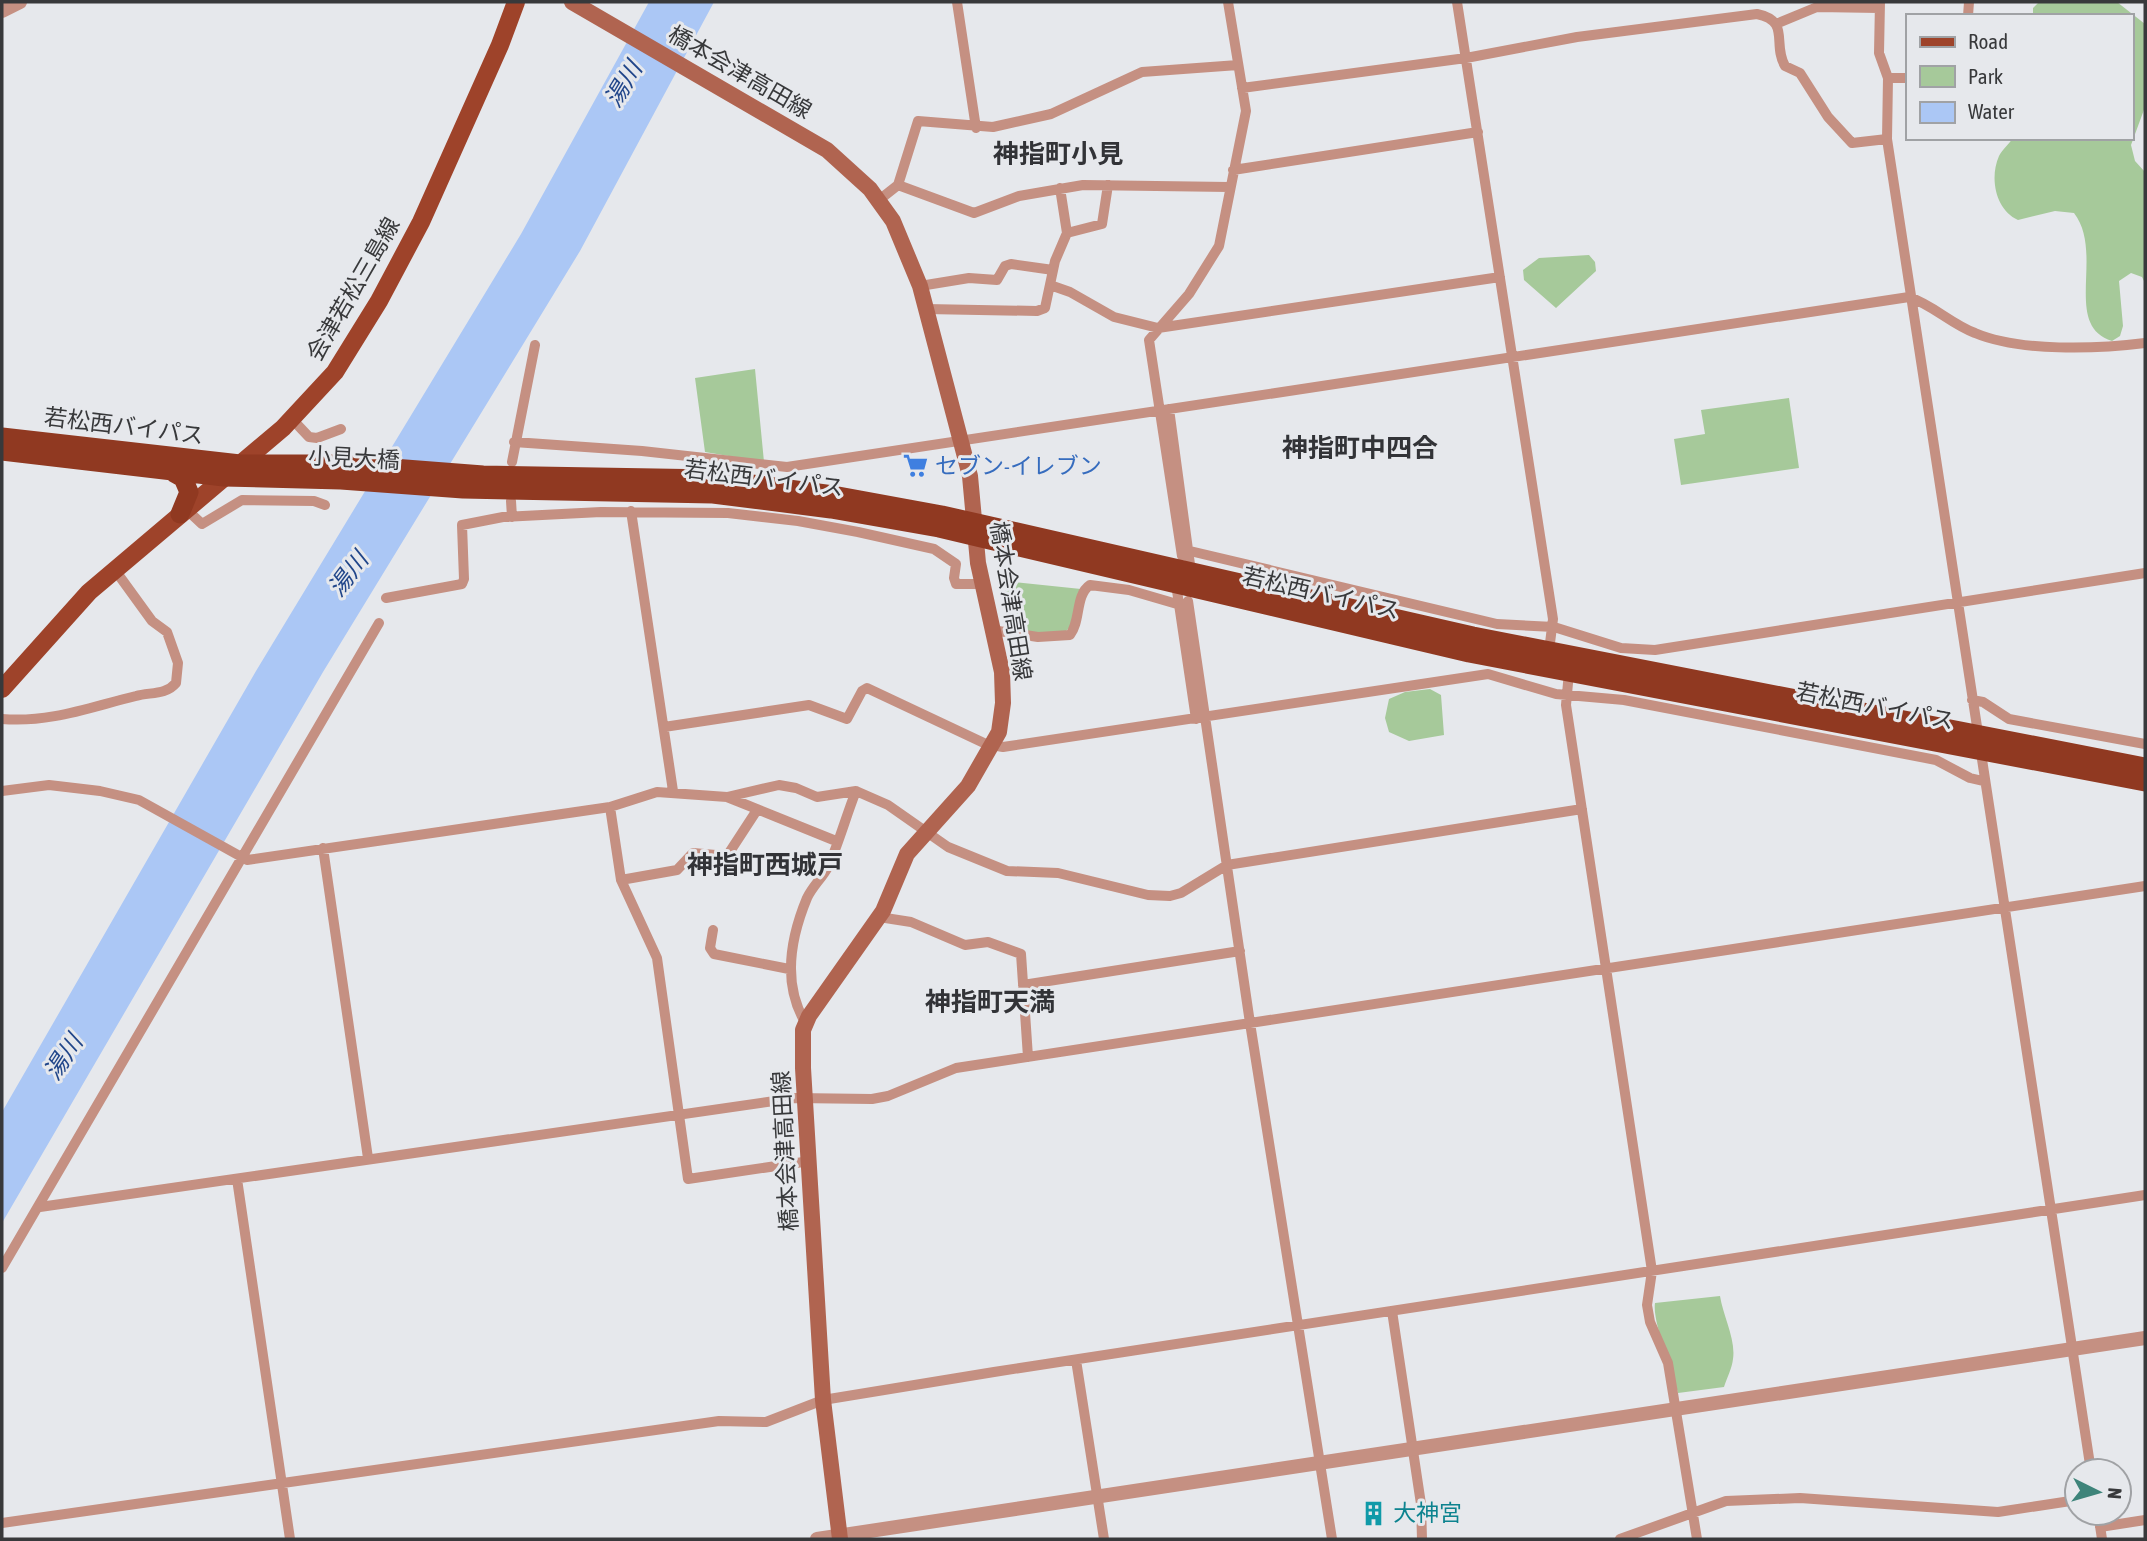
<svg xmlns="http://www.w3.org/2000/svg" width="2147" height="1541" viewBox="0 0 2147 1541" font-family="'Asap Condensed','Noto Sans JP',sans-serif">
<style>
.green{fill:#a6c99a}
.water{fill:#abc7f5}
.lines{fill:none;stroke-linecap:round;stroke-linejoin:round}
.minor{stroke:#c59082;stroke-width:10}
.tertiary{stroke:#c59082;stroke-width:14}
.secondary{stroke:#b06450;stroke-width:16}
.primary{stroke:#9e432a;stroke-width:18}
.trunk{stroke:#903921;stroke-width:19}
.labels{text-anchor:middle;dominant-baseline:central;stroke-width:6;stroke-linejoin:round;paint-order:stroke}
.street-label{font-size:23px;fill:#38393b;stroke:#e6e8ec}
.shop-label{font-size:23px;fill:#366cbe;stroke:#e6e8ec;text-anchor:start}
.culture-label{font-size:23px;fill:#0d838f;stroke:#e6e8ec;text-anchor:start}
.water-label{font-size:24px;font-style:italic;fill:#21468a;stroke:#e6e8ec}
.quarter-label{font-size:26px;font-weight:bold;fill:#323337;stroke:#e6e8ec}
</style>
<rect width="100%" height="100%" fill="#e6e8ec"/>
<path class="green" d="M2039 2H2117L2145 24V107L2131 145 2135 161 2145 172V283L2142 277 2131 273 2119 281 2123 326 2120 336 2112 341C2062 325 2105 253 2074 213L2055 211 2018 220C1996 210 1989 179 1999 156 2002 150 2009 144 2013 138H2131V16H2033V8Z
M1589 255 1595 262 1596 271 1556 308 1524 280 1523 270 1539 258Z
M755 369 764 462 705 452 695 378Z
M1789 398 1799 468 1681 485 1674 439 1705 434 1701 410Z
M1005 581 1081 589 1074 623 1065 632 1027 634 1007 625Z
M1430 689 1441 695 1444 735 1409 741 1389 732 1385 718 1389 699 1405 692Z
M1720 1296C1723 1316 1736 1339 1733 1359 1732 1368 1727 1378 1724 1387L1678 1393C1673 1370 1652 1322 1655 1303Z"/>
<path class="water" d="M649 2H714L580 251 323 672 2 1223V1112L256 671 521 234Z"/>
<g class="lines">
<path class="minor" d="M957 2 976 128
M1457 2 1553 619 1549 651
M1880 2 1879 53 1888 78
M1968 16 1969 2
M1776 24 1817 7 1879 8
M1907 78H1888L1887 139 2091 1471
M1242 88 1466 58 1577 37 1757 14C1791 21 1772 44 1785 66L1800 73 1828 117 1852 143 1887 139
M1233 170 1478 132
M898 185 974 213 1019 196 1083 185 1229 187
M879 200 898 185 918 121 993 127 1051 114 1142 72 1238 65
M1067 233 1102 224 1108 185
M1050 285 1070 292 1114 317 1158 328 1500 277
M920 286 969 278 997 280 1005 266 1011 264 1053 270
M926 309 1037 311 1045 308 1055 261 1067 233 1060 188
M1169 409 1191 572
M292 419 309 437 317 438 341 429
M514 442 642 451 787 467 1909 297C1933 305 1951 324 1975 333 2020 352 2097 349 2145 343
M512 462 535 345
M511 501 512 517
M186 509 202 524 242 500 314 501 325 505
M631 511 673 791
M1190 551 1497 624 1554 627 1621 648 1655 650 2145 573
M1182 556 1149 340 1189 294 1219 246 1246 111 1228 2
M1176 584 1196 719
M386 598 462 584 464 579 462 525 503 517 601 512 728 513 798 521 858 532 934 549 956 564 954 578 956 584H982
M1188 601 1250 1023 1332 1539
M992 630 1038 637 1070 635C1081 621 1075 595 1090 585L1129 590 1177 604
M1569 672 1566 705 1652 1271 1647 1305 1650 1322 1668 1363 1697 1539
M1972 700 1983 702 2009 719 2145 744
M2 719C50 723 90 707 136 696 150 692 166 695 176 683L178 663 167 632 152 621 115 570
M664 727 809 705 847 719 862 691 867 688 986 744 1003 747 1488 674 1556 694 1624 700 1936 760 1970 778 1983 781
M2 791 49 785 100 791 139 800 247 860 610 807 657 792 727 797 779 785 796 788 817 797 856 791 888 805 948 847 1007 871 1058 873 1148 895 1170 896 1181 893 1227 865 1582 809
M727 797 836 841
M610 807 621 880 657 958 688 1179 810 1161
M323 848 368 1158
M621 880 677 870 693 853 727 856 757 810
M879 917 911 922 965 945 988 942 1021 954 1028 1057
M713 930 710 948 714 954 789 969
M1023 985 1240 951
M805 1022C782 983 790 939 807 898 812 887 822 878 828 867 839 843 846 816 856 791
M237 1179 290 1539
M40 1207 795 1098 872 1099 888 1096 956 1068 2145 886
M2 1268 379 623
M1392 1311 1421 1504 1422 1539
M1076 1360 1104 1539
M2098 1513 2102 1539
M2 1523 719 1421 766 1422 823 1400 994 1372 2145 1195
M2100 1527 2145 1520
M1620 1539 1726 1501 1800 1498 1998 1512 2077 1500"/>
<path class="tertiary" d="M2 11 20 2
M817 1539 2145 1338"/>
<path class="secondary" d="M572 2 827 150 870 189 893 221 920 286 970 476 978 563 1002 672 1003 703 999 732 968 786 907 854 883 911 809 1016 803 1030V1068L823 1400 840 1539"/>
<path class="primary" d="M2 689 89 592 283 428 335 372 379 301 421 222 500 45 516 2"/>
<path class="trunk" d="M2 437 240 464H341L483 475 715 479 833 495 942 515 1473 636 2145 767
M2 451 224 477 341 480 463 489 713 494 831 509 939 528 1469 653 2145 782
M174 473 183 478 189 492 180 514"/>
</g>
<defs>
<symbol id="supermarket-bare" viewBox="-9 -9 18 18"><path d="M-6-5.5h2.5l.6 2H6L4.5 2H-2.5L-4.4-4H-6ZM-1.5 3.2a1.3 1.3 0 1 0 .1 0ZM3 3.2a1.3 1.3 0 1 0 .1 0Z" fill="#3f7fe0" stroke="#e6e8ec" stroke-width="2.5" paint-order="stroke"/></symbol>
<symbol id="building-bare" viewBox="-9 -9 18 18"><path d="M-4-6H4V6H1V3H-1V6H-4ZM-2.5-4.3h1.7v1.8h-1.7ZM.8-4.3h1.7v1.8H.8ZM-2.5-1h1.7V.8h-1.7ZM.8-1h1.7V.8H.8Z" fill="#0f9aa8" stroke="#e6e8ec" stroke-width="2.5" paint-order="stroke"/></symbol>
</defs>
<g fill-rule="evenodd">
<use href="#supermarket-bare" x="898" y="448" width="35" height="35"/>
<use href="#building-bare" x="1356" y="1496" width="35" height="35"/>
</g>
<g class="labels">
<g class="street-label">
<text transform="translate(740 72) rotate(30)">橋本会津高田線</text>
<text transform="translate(353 289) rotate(-60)">会津若松三島線</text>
<text transform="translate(124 426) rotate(7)">若松西バイパス</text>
<text transform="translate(354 458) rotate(3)">小見大橋</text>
<text transform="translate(764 478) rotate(7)">若松西バイパス</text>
<text transform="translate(1321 593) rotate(13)">若松西バイパス</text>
<text transform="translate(1011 601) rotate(81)">橋本会津高田線</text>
<text transform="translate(1875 706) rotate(11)">若松西バイパス</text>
<text transform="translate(785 1151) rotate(-93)">橋本会津高田線</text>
</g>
<g class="shop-label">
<text x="935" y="466">セブン-イレブン</text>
</g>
<g class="culture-label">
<text x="1393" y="1513">大神宮</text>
</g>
<g class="water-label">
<text transform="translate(623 84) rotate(-59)">湯川</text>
<text transform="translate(348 574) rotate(-53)">湯川</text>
<text transform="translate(63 1057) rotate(-57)">湯川</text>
</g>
<g class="quarter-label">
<text x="1058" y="154">神指町小見</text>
<text x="1360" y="448">神指町中四合</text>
<text x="765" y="865">神指町西城戸</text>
<text x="990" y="1002">神指町天満</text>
</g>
</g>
<rect width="2147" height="1541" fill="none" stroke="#38393b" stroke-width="7"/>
<rect x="1906" y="14" width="228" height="126" fill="#e6e8ec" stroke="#a0a2a5" stroke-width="2"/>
<rect x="1920" y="37" width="35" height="10" fill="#9e432a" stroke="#a0a2a5" stroke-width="2"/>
<text x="1968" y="49" font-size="21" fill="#38393b">Road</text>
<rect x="1920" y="66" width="35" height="21" fill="#a6c99a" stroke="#a0a2a5" stroke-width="2"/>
<text x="1968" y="84" font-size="21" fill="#38393b">Park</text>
<rect x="1920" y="102" width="35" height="21" fill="#abc7f5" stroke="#a0a2a5" stroke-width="2"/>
<text x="1968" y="119" font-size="21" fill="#38393b">Water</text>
<g transform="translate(2098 1492) rotate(95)"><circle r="33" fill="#e6e8ec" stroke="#a0a2a5" stroke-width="2"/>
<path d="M0-5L12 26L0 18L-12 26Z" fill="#3e847a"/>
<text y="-10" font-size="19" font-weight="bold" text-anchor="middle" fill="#38393b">N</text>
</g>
</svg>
